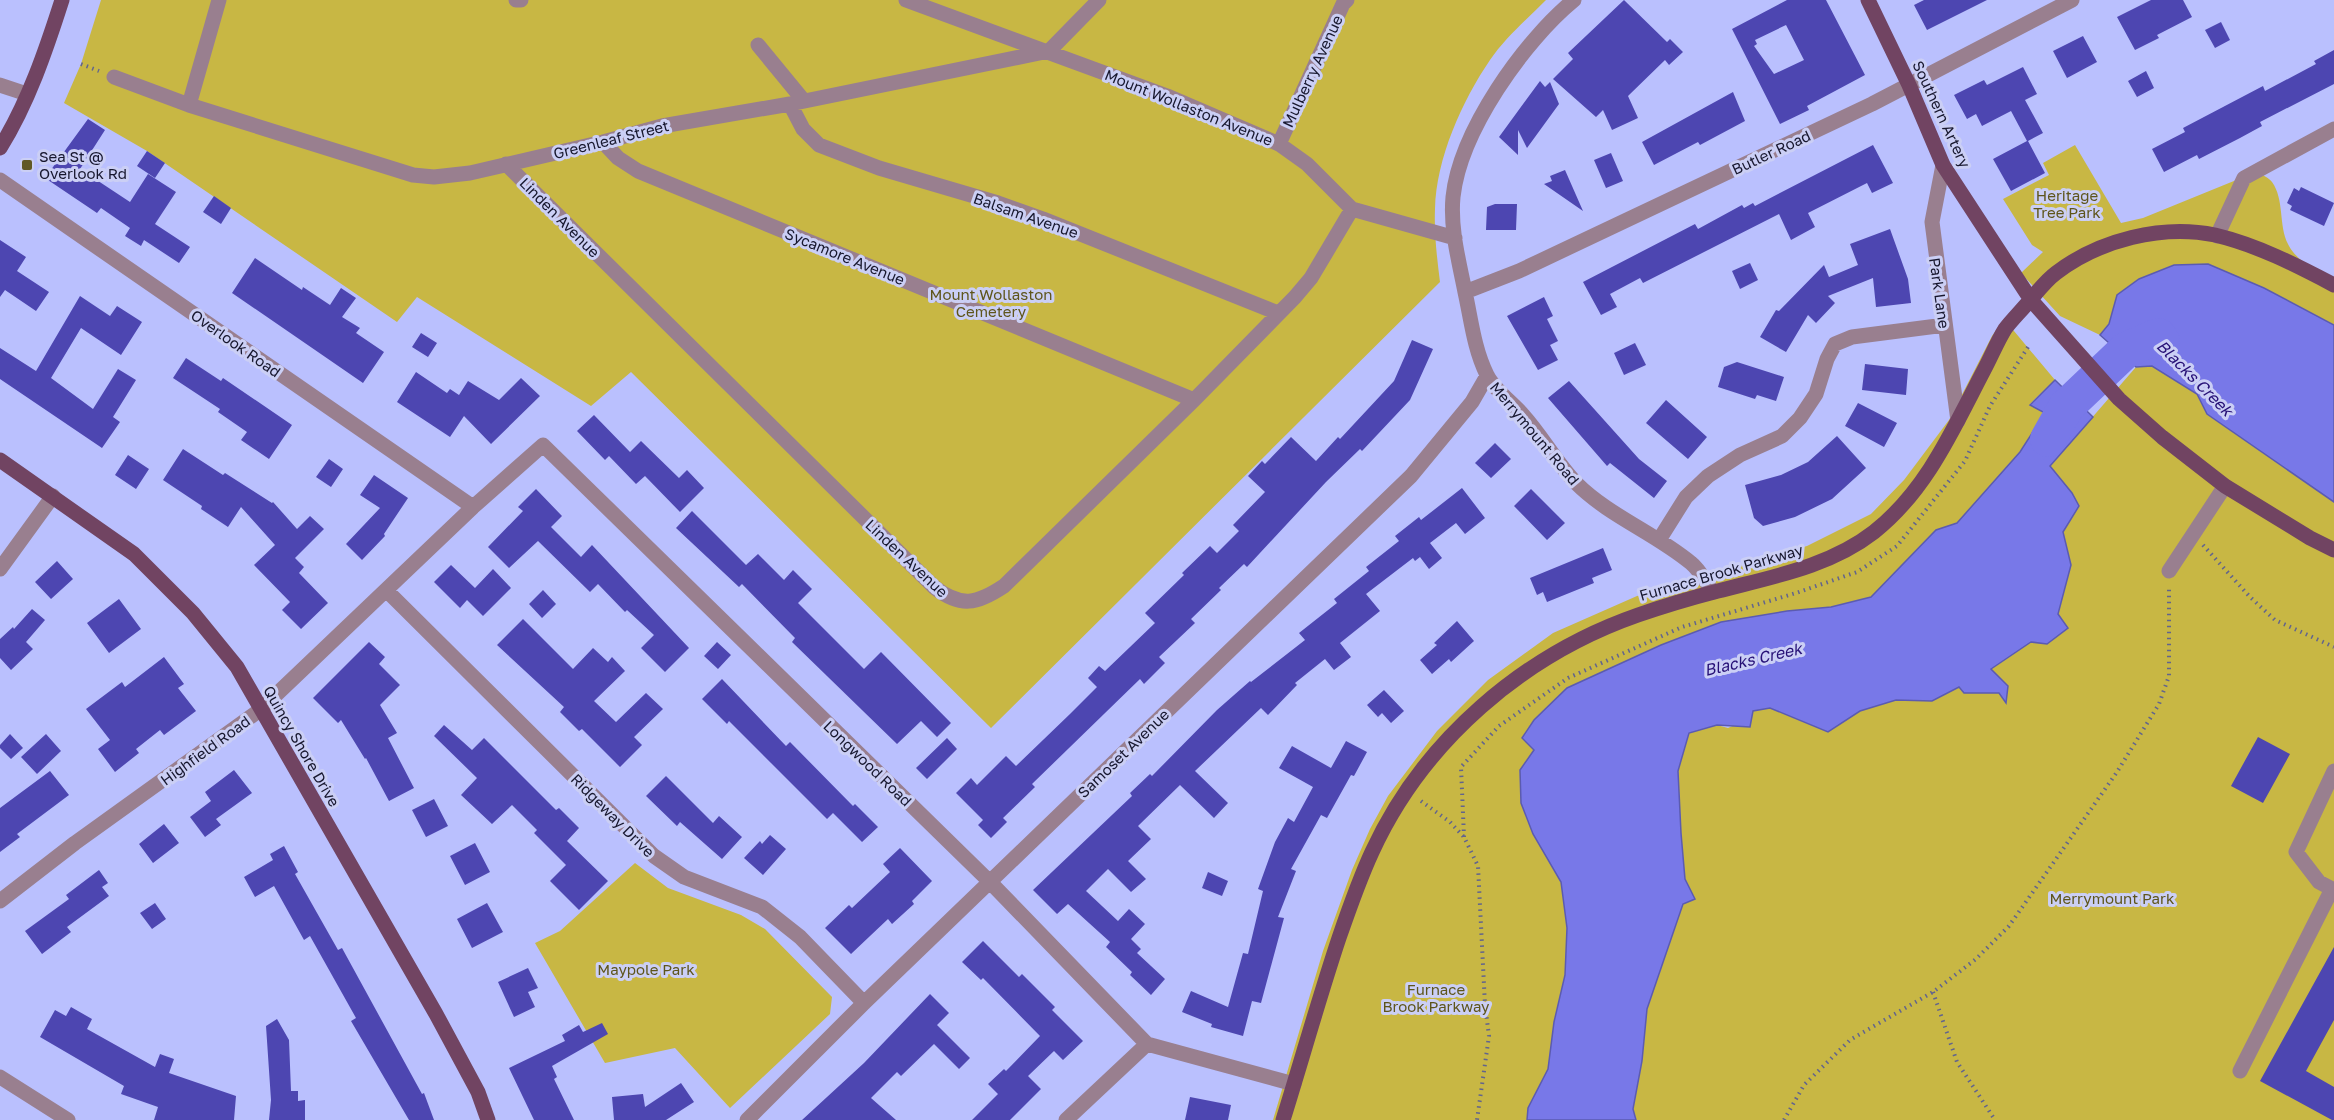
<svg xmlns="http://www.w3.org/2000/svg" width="2334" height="1120" viewBox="0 0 2334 1120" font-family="'Golos Text',sans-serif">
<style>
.green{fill:#c8b744}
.water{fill:#7878e8;stroke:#5b5bb0;stroke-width:1.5}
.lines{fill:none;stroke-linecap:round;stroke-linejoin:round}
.river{stroke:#7878e8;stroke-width:36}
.building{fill:#4d46b1;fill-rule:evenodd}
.path{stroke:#62648d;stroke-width:4;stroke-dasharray:1.5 4.5;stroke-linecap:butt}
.minor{stroke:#997f8f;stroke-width:15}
.major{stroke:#714462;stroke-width:15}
.poi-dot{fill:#615925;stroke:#cbcff5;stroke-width:2}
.labels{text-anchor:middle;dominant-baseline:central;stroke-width:6;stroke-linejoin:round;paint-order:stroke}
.street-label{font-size:15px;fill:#17172e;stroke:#cbcff5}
.poi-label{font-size:15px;fill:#17172e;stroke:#cbcff5;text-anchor:start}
.park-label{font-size:15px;fill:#5e551b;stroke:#cbcff5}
.water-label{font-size:16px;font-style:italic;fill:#261076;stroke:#cbcff5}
</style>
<rect width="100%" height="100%" fill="#bac0fe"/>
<path class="green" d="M101 0H1546C1527 19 1505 38 1490 60 1462 101 1436 159 1435 209 1434 234 1437 258 1440 282L991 728 631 372 591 406 417 297 397 322 147 151 64 103 81 64Z
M2075 145 2121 223 2143 218 2256 172C2261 174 2269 178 2272 182 2285 200 2278 227 2289 246 2298 262 2318 272 2334 280V325L2264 288 2208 264 2174 265 2139 279 2117 295 2109 324 2100 335 2060 316 2021 273 2043 252 2032 245 2003 199 2049 175 2043 163Z
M2004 319 2055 380 2030 404 2045 413 2020 452 1989 489 1957 523 1936 530 1871 597 1831 607 1721 622 1661 645 1567 688 1522 737 1534 750 1533 834 1561 882 1567 928 1565 975 1554 1022 1548 1069 1528 1108 1527 1120H1273L1323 951 1352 870 1370 829 1388 796 1437 731 1488 680 1553 633 1637 596 1807 546 1871 514 1904 480 1949 420 1992 336Z
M2152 366 2197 394 2207 414 2334 502V1120H1636L1633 1109 1642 1061 1647 1009 1683 904 1695 899 1685 879 1681 833 1678 771 1689 733 1717 725 1728 728 1737 724 1750 727 1753 711 1770 708 1828 732 1860 711 1896 700 1932 701 1959 687 1964 693H1999L2006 702 1991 669 2031 642 2047 644 2071 565 2063 532 2072 493 2050 466 2136 367Z
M635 863 668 888 741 915 765 929 832 997 830 1014 730 1108 675 1048 605 1063 535 943 560 931Z"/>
<path class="water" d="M2208 264 2264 288 2334 325V502L2207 414 2197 394 2152 366 2136 367 2100 335 2109 324 2117 295 2139 279 2174 265Z
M2055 380 2093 417 2050 466 2072 493 2079 506 2063 532 2071 565 2058 614 2068 628 2047 644 2031 642 1991 669 2008 686 2006 703 1999 693H1964L1959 687 1932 701 1896 700 1860 711 1828 732 1770 708 1753 711 1750 727 1717 725 1689 733 1678 771 1681 833 1685 879 1695 899 1683 904 1647 1009 1642 1061 1633 1109 1636 1120H1527L1528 1108 1548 1069 1554 1022 1565 975 1567 928 1561 882 1533 834 1521 803 1520 770 1534 750 1522 738 1534 720 1567 688 1661 645 1721 622 1787 611 1831 607 1871 597 1936 530 1957 523 2020 452 2045 413 2030 405Z"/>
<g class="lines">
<path class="river" d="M2048 439 2066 407 2126 350 2158 336 2162 341"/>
</g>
<path class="building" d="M1624 0 1667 42 1670 39 1683 52 1669 65 1665 60 1628 96 1638 118 1612 130 1603 110 1596 117 1553 79 1573 59 1568 53Z
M1787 0H1826L1865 75 1807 106 1809 110 1780 124 1732 29ZM1786 25 1804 60 1774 74 1754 46 1757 44 1755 40Z
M1924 0H1987L1927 30 1914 5Z
M2151 0H2183L2192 17 2157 35 2159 38 2135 50 2117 17Z
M2221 22 2230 40 2215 48 2205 30Z
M2083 36 2097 62 2067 78 2053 51Z
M2334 50V84L2260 122 2262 126 2240 138 2199 159 2197 155 2164 172 2152 149 2185 132 2183 128 2263 86 2265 91 2316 64 2314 61Z
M2023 67 2037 94 2025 100 2043 133 2028 141 2045 173 2011 191 1993 159 2027 141 2011 111 1982 126 1976 114 1967 119 1954 95 1984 80 1987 85Z
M2146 71 2154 88 2137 97 2128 81Z
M1540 81 1545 87 1550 82 1559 104 1527 148 1518 130V155L1499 137Z
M1733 92 1745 121 1700 145 1698 142 1654 165 1642 142Z
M88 119 105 130 80 169 130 202 148 174 176 192 155 224 190 247 179 263 144 240 141 246 125 236 130 228 101 208 97 213 45 178Z
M1873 145 1893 183 1872 193 1867 183 1808 213 1815 227 1791 240 1779 214 1643 283 1640 278 1610 294 1617 307 1601 315 1583 282 1695 224 1698 229 1742 205 1744 208 1753 203 1755 206Z
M147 151 165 163 155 178 137 166Z
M1611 153 1623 181 1606 188 1594 160Z
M1565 170 1583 211 1544 184 1552 181 1550 176Z
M2301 187 2334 203 2324 226 2290 210 2292 206 2287 203 2294 188 2299 191Z
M214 196 231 208 221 224 203 212Z
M1495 204H1517L1516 230H1486L1487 207Z
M1890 229 1908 279 1911 303 1876 307 1873 278 1828 296 1835 303 1816 323 1808 315 1786 352 1760 337 1776 310 1779 311 1824 265 1829 277 1858 265 1850 244Z
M0 240 26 257 17 271 49 292 36 311 5 290 0 297Z
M255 258 302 290 303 287 330 305 341 288 356 298 342 317 360 328 356 333 384 352 363 383 232 293Z
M1750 263 1758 280 1740 289 1732 271Z
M80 296 110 316 117 306 142 322 121 355 81 328 51 378 93 409 118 369 136 380 113 417 120 422 102 448 0 379V348L36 371Z
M1544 297 1553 316 1547 319 1558 341 1550 345 1558 360 1538 370 1507 316Z
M421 333 437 343 428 357 412 347Z
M1412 340 1433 349 1410 400 1362 451 1360 449 1326 482 1247 567 1244 564 1219 588 1221 590 1191 619 1195 623 1159 657 1165 663 1144 684 1140 679 1032 784 1035 787 1003 818 1007 822 991 838 978 825 983 820 956 793 971 778 977 785 1006 756 1016 766 1070 714 1097 687 1088 678 1099 666 1105 671 1155 623 1145 613 1184 575 1182 573 1210 546 1217 553 1239 531 1233 525 1265 492 1248 476 1262 461 1265 464 1291 437 1316 461 1338 437 1340 439 1394 381Z
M1635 343 1646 365 1624 375 1614 353Z
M186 358 221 381 223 378 292 425 269 459 241 440 247 432 218 412 220 409 173 378Z
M1737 362 1784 377 1776 401 1757 395 1755 399 1718 387 1724 367Z
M1865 364 1908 369 1906 395 1862 390Z
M416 372 447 393 450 389 459 395 468 381 499 400 521 378 540 396 491 444 464 416 450 437 397 402Z
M1569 381 1639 459 1667 481 1654 498 1610 463 1607 466 1548 398Z
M1666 400 1707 437 1688 459 1646 423Z
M1858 403 1897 423 1884 447 1845 426Z
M594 415 630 452 641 441 679 478 687 470 704 488 680 512 645 476 636 484 609 456 605 460 577 431Z
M1837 436 1866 468 1832 499 1795 517 1763 526 1754 518 1745 485 1781 475 1808 462Z
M1495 443 1511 459 1491 478 1475 463Z
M183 449 223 475 225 473 272 503 273 502 297 529 310 516 324 529 295 558 304 567 299 573 328 603 301 629 282 610 290 602 254 565 275 545 241 507 228 527 201 509 202 506 163 480Z
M128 455 149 469 136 489 115 475Z
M329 459 343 469 331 487 316 477Z
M374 475 408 498 384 534 385 536 362 560 346 544 380 508 360 495Z
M1462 488 1485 518 1465 534 1456 523 1430 543 1442 558 1429 569 1420 557 1415 561 1413 558 1366 594 1380 611 1340 643 1351 657 1334 670 1325 659 1295 683 1297 685 1268 715 1261 708 1195 771 1228 803 1214 818 1180 785 1138 826 1151 839 1128 861 1146 879 1131 892 1108 869 1086 891 1118 921 1129 909 1145 924 1131 939 1141 949 1137 953 1165 979 1151 995 1130 975 1132 972 1106 947 1110 942 1068 904 1057 914 1033 890 1132 796 1130 793 1150 774 1152 776 1217 710 1250 681 1251 682 1305 640 1299 633 1337 603 1334 599 1369 571 1366 567 1399 541 1395 536 1419 517 1421 520Z
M536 489 562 516 551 527 581 557 592 545 689 648 665 672 641 648 654 635 627 610 625 612 598 584 590 592 538 541 509 568 488 547 523 511 518 507Z
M1531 489 1565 523 1547 540 1514 506Z
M692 511 746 565 758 554 784 580 793 570 812 589 798 603 864 669 881 652 951 723 937 737 921 721 897 744 792 642 795 638 742 584 739 587 676 528Z
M1603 548 1612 570 1592 578 1594 583 1547 602 1543 592 1537 595 1530 578Z
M57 561 73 579 51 599 35 582Z
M451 565 475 588 493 569 511 588 483 616 467 600 460 608 434 582Z
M543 590 556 604 542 618 529 604Z
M119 599 141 629 109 653 87 623Z
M32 609 45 620 26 642 33 649 11 670 0 658V639L13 627 14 629Z
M523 619 573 669 593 648 608 662 612 657 625 671 594 701 616 722 646 693 663 709 634 737 642 745 620 767 582 729 579 731 560 712 564 707 497 645Z
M1457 621 1474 641 1451 662 1449 659 1432 674 1420 660 1437 645 1434 643Z
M369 642 385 657 379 664 400 685 380 705 397 733 388 738 414 788 389 801 366 758 365 759 341 720 338 723 313 698Z
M717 642 731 655 718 669 704 656Z
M164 657 184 684 178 688 196 711 164 735 160 730 136 749 139 753 115 772 98 749 110 740 86 709 122 682 125 687Z
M722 679 786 746 790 742 853 806 855 804 878 827 862 842 833 813 827 819 729 721 727 724 702 699Z
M1384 690 1404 711 1391 723 1382 713 1378 717 1367 705Z
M444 725 472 750 484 738 556 810 559 808 579 828 567 841 608 881 579 910 550 881 566 865 534 833 537 830 512 805 492 824 461 795 477 778 434 736Z
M10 734 23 748 11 759 0 748V745Z
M46 734 61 751 37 774 21 757Z
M2258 737 2290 754 2263 803 2231 786Z
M947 738 957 749 927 779 916 768Z
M1346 741 1367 752 1354 776 1351 775 1327 818 1321 815 1291 869 1296 871 1278 917 1284 918 1261 1003 1252 1001 1243 1036 1211 1027 1212 1024 1182 1012 1191 991 1228 1007 1243 953 1248 954 1263 891 1258 889 1275 842 1288 818 1294 822 1313 787 1279 768 1292 746 1331 768Z
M234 770 252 793 216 819 221 825 205 837 190 817 211 801 205 792Z
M50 771 69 795 17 834 20 837 0 852V808Z
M666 776 713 823 719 816 742 837 722 859 680 822 677 826 646 796Z
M434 799 448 826 426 837 412 810Z
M164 824 179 843 153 863 139 844Z
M770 835 786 849 763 875 744 858 760 841 762 844Z
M475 843 490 872 465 885 450 856Z
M284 846 298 872 295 874 338 950 342 948 422 1094 424 1093 434 1120H409L351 1021 356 1018 310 936 304 940 274 886 255 897 244 877 273 860 270 854Z
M900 848 932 881 912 901 914 904 892 924 888 919 851 954 825 928 849 905 852 908 890 872 883 864Z
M99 870 108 883 102 887 109 896 67 927 71 932 42 954 25 931 69 899 66 895Z
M1208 872 1228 881 1222 896 1202 888Z
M155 903 166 919 152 929 140 913Z
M487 903 503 932 472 948 457 919Z
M983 941 1019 977 1022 974 1055 1007 1052 1010 1083 1041 1063 1060 1054 1051 1028 1076 1041 1089 1010 1120H972L998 1094 988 1084 1004 1069 1006 1071 1040 1036 983 978 981 980 962 962Z
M2334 947V1020L2306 1071 2334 1087V1120H2332L2260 1081Z
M528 968 538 988 528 992 535 1007 514 1017 498 982Z
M930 994 949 1013 937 1025 970 1058 959 1069 934 1044 901 1076 897 1072 871 1098 896 1120H802L864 1063Z
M71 1007 92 1019 87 1029 155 1067 160 1054 174 1059 169 1073 236 1096 234 1120H154L158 1107 121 1094 124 1086 40 1037 55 1010 66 1016Z
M277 1019 289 1040 291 1091H298V1101L305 1100V1120H269L271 1100 266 1026Z
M602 1023 608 1034 552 1066 557 1077 554 1079 574 1120H534L509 1068 565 1041 562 1035 579 1025 583 1032Z
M681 1083 694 1102 666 1120H614L612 1097 643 1094 645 1107Z
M1190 1097 1231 1105 1228 1120H1185Z"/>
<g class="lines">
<path class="path" d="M81 64 99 71
M2203 545 2250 597 2275 620 2334 647
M1421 801 1450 822 1464 837 1478 866 1485 1005 1489 1036 1477 1120
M1464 837 1461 767 1499 726 1568 678 1682 627 1796 593 1857 572 1897 546 1965 461 1990 406 2028 347
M1933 992 1957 1062 1995 1120
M1784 1120 1804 1085 1850 1040 1933 992 1976 959 2009 926 2117 772 2159 704 2169 676V586"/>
<path class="minor" d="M516 0H521
M906 0 1167 96 1279 144 1307 164 1352 209 1455 238
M1574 0C1524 41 1460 131 1453 197 1450 229 1459 261 1465 292 1471 319 1474 349 1487 375 1494 390 1512 402 1523 415 1542 436 1556 462 1576 483 1609 516 1655 533 1691 563 1700 570 1706 583 1713 592
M758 45 804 101
M114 77 189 105 413 175 434 177 470 173 603 142 662 126 790 104 1049 51 1099 0
M0 85 27 94
M790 104 803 129 819 145 879 168 998 203 1043 219 1278 313
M189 105 219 0
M603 142 618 158 638 171 1194 400
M1279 144 1343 4 1347 0
M506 164 934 587C961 608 977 604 1004 586L1194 400 1295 297 1311 278 1352 209
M1943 165 1932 222 1958 421
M0 180 473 507
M2217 236 2244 178 2334 129
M1465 292 1519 271 1872 104 2072 0
M1659 540 1686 497 1708 476 1740 455 1782 436 1800 418 1816 394 1827 359 1835 344 1852 337 1945 325
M0 569 53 496
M2169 571 2225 486
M386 590 654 856 684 877 762 907 800 937 864 1003
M2334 771 2296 852 2319 882 2334 890
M0 901 75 843 260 710 473 507 543 445 990 882 1147 1044 1294 1084
M2240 1071 2332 889
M0 1077 68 1120
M747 1120 864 1003 1411 476 1472 402 1487 376
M1066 1120 1147 1044"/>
<path class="major" d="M1868 0 1909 85 1943 165 2031 300 2119 399 2162 437 2225 486 2310 538 2334 550
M0 148C28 103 46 50 62 0
M0 460 134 554 193 613 237 667 436 1014 478 1092 488 1120
M1283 1120C1302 1059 1319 998 1339 938 1349 909 1359 880 1372 852 1423 741 1523 655 1638 615 1664 606 1691 598 1718 591 1771 577 1829 567 1874 532 1927 490 1953 429 1984 370 1991 357 1997 342 2005 329 2011 321 2018 314 2025 306 2035 295 2044 282 2056 273 2099 240 2162 224 2215 235 2257 245 2296 265 2334 285"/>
</g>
<rect class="poi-dot" x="21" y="159" width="12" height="12" rx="3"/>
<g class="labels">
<g class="street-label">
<text transform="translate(1312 71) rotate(-65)">Mulberry Avenue</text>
<text transform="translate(1189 107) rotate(22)">Mount Wollaston Avenue</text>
<text transform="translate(1942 114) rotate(65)">Southern Artery</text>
<text transform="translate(611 139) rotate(-14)">Greenleaf Street</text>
<text transform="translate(1771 152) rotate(-25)">Butler Road</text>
<text transform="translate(1026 215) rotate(19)">Balsam Avenue</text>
<text transform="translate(560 217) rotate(45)">Linden Avenue</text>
<text transform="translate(845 256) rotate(22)">Sycamore Avenue</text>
<text transform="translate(1940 293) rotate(82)">Park Lane</text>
<text transform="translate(236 343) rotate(35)">Overlook Road</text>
<text transform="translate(1535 433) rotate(50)">Merrymount Road</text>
<text transform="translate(907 558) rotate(43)">Linden Avenue</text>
<text transform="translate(1721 572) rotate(-16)">Furnace Brook Parkway</text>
<text transform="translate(302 746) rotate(60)">Quincy Shore Drive</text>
<text transform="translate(205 750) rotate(-36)">Highfield Road</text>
<text transform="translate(1123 753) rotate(-44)">Samoset Avenue</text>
<text transform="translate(868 763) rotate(44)">Longwood Road</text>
<text transform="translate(613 815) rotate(45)">Ridgeway Drive</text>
</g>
<g class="poi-label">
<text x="39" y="156">Sea St @<tspan x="39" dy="17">Overlook Rd</tspan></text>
</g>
<g class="park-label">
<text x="2067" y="195">Heritage<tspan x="2067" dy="17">Tree Park</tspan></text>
<text x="991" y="294">Mount Wollaston<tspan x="991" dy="17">Cemetery</tspan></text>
<text x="2112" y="898">Merrymount Park</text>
<text x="646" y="969">Maypole Park</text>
<text x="1436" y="989">Furnace<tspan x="1436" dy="17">Brook Parkway</tspan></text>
</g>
<g class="water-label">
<text transform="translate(2195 378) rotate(45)">Blacks Creek</text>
<text transform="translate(1753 659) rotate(-13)">Blacks Creek</text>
</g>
</g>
</svg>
